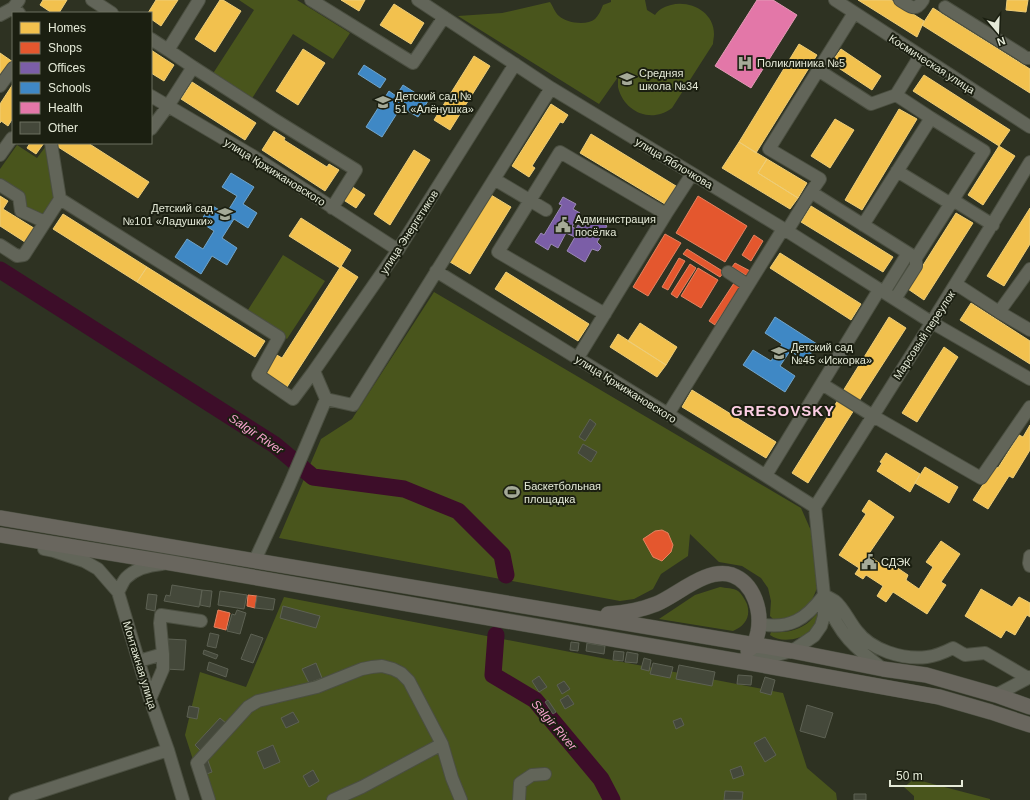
<svg xmlns="http://www.w3.org/2000/svg" width="1030" height="800" viewBox="0 0 1030 800" font-family="Helvetica,sans-serif">
<style>
.green{fill:#49551c}
.homes{fill:#f2c14e;stroke:#eecd77}
.shops{fill:#e4572e;stroke:#e48361}
.offices{fill:#7b5ea7;stroke:#9b88b6}
.schools{fill:#3f88c5;stroke:#71a5cb}
.health{fill:#e377a8;stroke:#e49ab6}
.lines{fill:none;stroke-linecap:round;stroke-linejoin:round}
.river{stroke:#3d0d29;stroke-width:17}
.building{fill:#44483a;stroke:#5d6153}
.minor-casing{stroke:#4b4f41;stroke-width:14}
.major-casing{stroke:#4b4f41;stroke-width:16}
.minor{stroke:#626559;stroke-width:12}
.major{stroke:#69665e;stroke-width:15}
.labels{text-anchor:middle;dominant-baseline:central;stroke-width:4;stroke-linejoin:round;paint-order:stroke}
.poi-label{font-size:11px;fill:#e5ead8;stroke:#1b1f11;text-anchor:start}
.street-label{font-size:11px;fill:#e5ead8;stroke:#1b1f11}
.water-label{font-size:12px;font-style:italic;fill:#faa5d1;stroke:#1b1f11}
.district-label{font-size:15px;font-weight:bold;letter-spacing:1px;fill:#fdcfe5;stroke:#1b1f11}
</style>
<rect width="100%" height="100%" fill="#2e3222"/>
<path class="green" d="M239 0H297L350 33 333 59 293 34 251 100 212 75 254 10Z
M611 0H645L647 10 655 15C659 9 664 7 671 5 690 0 714 12 714 34 714 37 713 41 713 44L672 108C651 124 624 112 618 87 618 84 618 80 618 77L599 104 458 16 502 13 550 2C553 6 555 13 559 16 566 23 587 26 595 19 599 15 601 10 603 5L611 2Z
M17 145 37 158 46 146 57 203 48 216 35 219 0 182V169Z
M283 255 325 281 287 339 246 313Z
M434 292 801 508 812 533 818 586 812 600 805 608 794 616 780 621 774 620 770 616 771 601 768 588 761 578 742 566 719 562 690 534 688 556 661 574 653 589 634 599 620 601 279 538 321 439 352 419Z
M720 587C725 588 734 588 738 591 742 594 745 600 747 604 751 617 745 626 733 631L659 619 695 595Z
M284 597 783 693 807 768 836 793 837 800H206L185 735 200 672 246 687Z
M819 612 821 616C818 621 814 628 810 632 800 640 780 643 770 635L771 632C785 633 799 631 810 621 813 618 816 614 819 612Z
M914 779 990 799V800H914V796L904 787Z"/>
<path class="homes" d="M43 0H67L59 13H52L40 5Z
M156 0H178L161 26 151 19V13H148Z
M220 0H223L241 11 215 52 195 39Z
M341 0H365L359 11Z
M858 0H891L924 21 917 37Z
M1007 0H1028L1026 12 1006 10Z
M394 4 424 23 411 44 380 25Z
M933 8 1030 69V93L922 25Z
M799 44 817 55 756 153 739 142Z
M303 49 325 63 298 105 276 91Z
M841 49 881 76 872 90 831 63Z
M151 50 174 65 164 81 151 73Z
M0 53 13 62 4 77 0 75Z
M474 56 490 66 450 130 434 120Z
M924 75 1010 130 999 146 913 91Z
M192 82 256 123 245 140 181 99Z
M13 84V118L8 126 1 121 0 123V104Z
M551 104 568 115 563 123 560 122 532 166 535 168 529 177 512 166Z
M899 109 917 119 862 210 845 200Z
M835 119 854 130 830 168 811 156Z
M274 131 285 138 284 140 327 167 329 164 339 170 325 191 262 150Z
M591 134 676 186 665 204 580 153Z
M739 142 767 159 758 173 798 198 790 209 722 168Z
M30 143H44L36 154 27 148Z
M56 143H88L149 182 138 198 55 145Z
M999 146 1015 156 983 205 968 195Z
M414 150 430 160 390 225 374 214Z
M767 159 807 183 798 198 758 173Z
M351 186 365 195 356 208 342 199Z
M491 195 511 207 470 274 450 262Z
M0 196 8 201 3 209 37 230 28 244 0 226Z
M811 206 893 257 883 272 801 222Z
M1030 208V244L1004 286 987 276Z
M956 213 973 223 924 300 908 289Z
M63 214 147 267 137 282 53 229Z
M301 218 351 250 340 268 289 236Z
M780 253 861 304 851 320 770 268Z
M341 266 358 277 287 387 264 372 275 354 282 358Z
M147 267 265 341 255 357 137 282Z
M506 272 589 324 578 341 495 289Z
M971 303 1030 341V364L960 320Z
M889 317 906 328 859 401 843 391Z
M640 323 677 347 666 365 628 341Z
M618 334 666 365 657 377 610 347Z
M944 347 958 357 917 422 902 413Z
M692 390 776 442 766 458 682 407Z
M838 400 854 410 808 483 792 473Z
M1030 425V450L1013 478 1009 476 988 509 973 500 995 466 998 468 1019 435 1023 437Z
M886 453 920 474 910 492 877 471 882 463 880 462Z
M925 467 958 487 949 503 915 483Z
M869 500 894 517 868 555 889 570 893 565 908 575 906 580 919 589 933 567 926 562 941 541 960 554 941 582 946 585 927 614 893 592 886 602 877 596 883 586 866 575 863 579 855 574 859 568 839 555 866 514 862 511Z
M981 589 1012 607 1019 597 1030 603V617L1027 615 1015 635 1006 630 1001 638 965 616Z"/>
<path class="shops" d="M698 196 747 226 725 262 676 233Z
M665 234 681 243 648 296 633 287Z
M754 235 763 241 751 261 742 255Z
M687 249 724 272 720 277 683 254Z
M679 258 685 261 668 290 662 287Z
M735 263 752 272 749 277 732 267Z
M690 264 696 268 677 298 671 294Z
M698 268 718 280 701 308 681 296Z
M736 280 742 284 715 325 709 321Z
M662 530 668 533 673 545 671 552 662 561 653 557 643 539 655 531Z
M248 595 257 596 255 608 247 606Z
M218 610 230 613 226 630 214 627Z"/>
<path class="offices" d="M563 197 576 204 573 209 580 213 572 227 576 229 578 225 582 228 584 224 588 226 590 223 594 225 597 220 607 226 597 242 601 246 600 249 598 251 592 249 585 262 567 251 575 237 566 233 558 248 551 244 548 250 535 242 541 233 544 235 562 205 559 204Z"/>
<path class="schools" d="M364 65 386 79 380 88 358 74Z
M403 85 428 101 418 117 401 107 382 137 366 127 389 91 396 96Z
M231 173 254 187 243 204 257 213 248 228 234 219 222 238 237 248 227 265 212 256 201 274 175 257 187 239 203 249 214 231 200 222 211 205 226 214 237 196 222 187Z
M775 317 817 344 806 361 790 351 780 366 795 376 785 392 743 365 753 350 771 361 782 344 765 333Z"/>
<path class="health" d="M757 0H773L797 15 751 88 715 66Z"/>
<g class="lines">
<path class="river" d="M0 270 275 445 313 477 404 489 458 511 502 555 506 575
M496 635 493 675 535 700 601 779 612 800"/>
</g>
<path class="building" d="M590 419 596 424 585 441 579 437Z
M583 444 597 452 591 462 578 453Z
M172 585 202 590 199 607 164 601 166 595 170 596Z
M202 590 212 591 210 607 200 605Z
M220 591 247 595 244 609 218 605Z
M148 594 157 595 155 611 146 609Z
M257 596 275 599 273 610 255 608Z
M283 606 320 616 316 628 280 618Z
M237 610 246 613 240 634 227 631 232 614 235 615Z
M210 633 219 635 216 648 207 646Z
M251 634 263 638 253 663 241 659Z
M168 639 186 640 184 670 165 669Z
M571 642 579 643 578 651 570 650Z
M587 643 605 646 604 654 586 651Z
M204 650 218 655 216 659 203 654Z
M614 651 624 652 623 661 613 660Z
M627 652 638 654 637 663 625 662Z
M644 658 651 660 649 671 641 669Z
M209 662 228 669 226 677 207 670Z
M316 663 322 678 309 683 302 669Z
M653 663 673 667 670 678 650 674Z
M679 665 715 672 712 686 676 679Z
M738 675 752 676 751 685 737 684Z
M539 676 547 687 539 692 532 681Z
M765 677 775 680 771 695 760 692Z
M564 681 570 689 562 694 557 685Z
M568 695 574 704 565 709 560 700Z
M548 700 556 712 553 714 545 702Z
M807 705 833 713 825 738 800 731Z
M189 706 199 708 197 719 187 717Z
M293 712 299 722 286 728 281 718Z
M220 718 227 724 201 751 195 745Z
M681 718 684 725 676 729 673 721Z
M765 737 776 755 765 762 754 743Z
M273 745 280 762 264 769 257 752Z
M207 758 212 772 204 775 199 761Z
M741 766 744 775 733 779 730 770Z
M313 770 319 781 309 787 303 776Z
M725 791 743 792 742 800H724Z
M854 794H866V800H854Z"/>
<g class="lines">
<defs>
<path id="minor" d="M19 0 13 8 19 13
M92 0 112 13
M311 0 413 63 444 17
M418 0 551 88 787 231 931 322 1030 379
M835 0 1030 127
M900 0C910 6 915 13 923 0
M945 7 1022 55 1026 58H1030
M0 15 13 8
M151 39 168 50
M920 56 896 95 931 118
M193 67 275 120 356 170 332 208
M818 70 871 104 896 95
M0 86 13 68
M151 96 253 156 398 250
M151 129 168 106 193 67 168 50 199 0
M0 155 12 138H13
M897 171 951 204
M494 179 546 210
M0 185 19 197 21 211 45 222
M811 192 820 179 769 149 854 13
M60 199 279 337 258 375 293 399 314 371
M953 200 993 225
M863 225 931 118 984 151 916 258 908 253
M787 231 811 192 908 253 884 292
M0 245 17 256 24 255 60 199 51 143
M436 271 668 414 815 507
M728 272 748 285
M956 284 999 312 1030 330
M895 299 916 266V258
M999 312 1030 269
M605 314 498 252 560 152 666 214 692 174
M577 359 666 214
M822 384 873 416 981 478 1030 407
M326 399 353 405 551 88
M326 399 314 371 398 250 515 64
M668 414 783 229
M766 475 879 290
M815 507C888 393 960 278 1030 162
M44 549 54 551 84 561 98 569 118 592 150 699 168 750 183 800
M1030 556 1029 563 1030 566
M255 560 289 486 326 399
M118 592C121 587 123 581 126 578 135 569 150 565 162 564
M824 595C828 597 832 599 835 601 843 607 850 623 857 631 871 650 903 660 927 657 936 656 945 652 953 648L965 655 985 653 1028 678
M827 602C839 634 855 648 882 668
M759 624C790 630 806 619 824 595
M746 656 769 657 792 651 814 636 821 626 824 616V595L815 507
M139 661 163 654 160 623 161 615 201 621
M996 695 1030 677
M150 699 163 669V654
M15 800 168 750
M209 800 197 763 248 707 258 701 317 687 362 669 372 667 382 666 393 669 401 673 409 681 442 744 452 778 461 800
M333 800 362 787 442 744
M519 800 520 783 532 775 545 774"/>
<path id="major" d="M0 518 792 651 883 669 926 675 996 695 1030 707
M0 535 171 563 767 666 939 697 991 712 1030 725
M608 614C625 613 641 610 656 604 678 595 706 567 732 575 754 583 762 611 758 632 756 640 755 646 748 650"/>
</defs>
<use href="#minor" class="minor-casing"/>
<use href="#major" class="major-casing"/>
<use href="#minor" class="minor"/>
<use href="#major" class="major"/>
</g>
<defs>
<symbol id="hospital-bare" viewBox="-9 -9 18 18"><path d="M-5-5h3v3.5h4V-5h3V5h-3V1.5h-4V5h-3Z" fill="#a5aa98" stroke="#1b1f11" stroke-width="2.5" paint-order="stroke"/></symbol>
<symbol id="school-bare" viewBox="-9 -9 18 18"><path d="M0-5L7-2L0 1L-7-2ZM-4 1L0 2.5L4 1V4Q0 6-4 4Z" fill="#a5aa98" stroke="#1b1f11" stroke-width="2.5" paint-order="stroke"/></symbol>
<symbol id="civic-bare" viewBox="-9 -9 18 18"><path d="M-.6-6.5H3V-4.5H.6V-3L4-1V1h2V6H-6V1h2V-1L-.6-3ZM-1.2 2.5V6h2.4V2.5Z" fill="#a5aa98" stroke="#1b1f11" stroke-width="2.5" paint-order="stroke"/></symbol>
<symbol id="stadium-bare" viewBox="-9 -9 18 18"><path d="M0-5a6.5 5 0 1 0 0 10a6.5 5 0 1 0 0-10ZM-3.5-1.8h7v3.6h-7Z" fill="#a5aa98" stroke="#1b1f11" stroke-width="2.5" paint-order="stroke"/></symbol>
</defs>
<g fill-rule="evenodd">
<use href="#hospital-bare" x="734" y="52" width="22" height="22"/>
<use href="#school-bare" x="616" y="68" width="22" height="22"/>
<use href="#school-bare" x="372" y="91" width="22" height="22"/>
<use href="#school-bare" x="214" y="203" width="22" height="22"/>
<use href="#civic-bare" x="552" y="214" width="22" height="22"/>
<use href="#school-bare" x="768" y="342" width="22" height="22"/>
<use href="#stadium-bare" x="501" y="481" width="22" height="22"/>
<use href="#civic-bare" x="858" y="551" width="22" height="22"/>
</g>
<g class="labels">
<g class="poi-label">
<text x="757" y="63">Поликлиника №5</text>
<text x="639" y="73">Средняя<tspan x="639" dy="13">школа №34</tspan></text>
<text x="395" y="96">Детский сад №<tspan x="395" dy="13">51 «Алёнушка»</tspan></text>
<text x="213" y="208" text-anchor="end">Детский сад<tspan x="213" dy="13">№101 «Ладушки»</tspan></text>
<text x="575" y="219">Администрация<tspan x="575" dy="13">посёлка</tspan></text>
<text x="791" y="347">Детский сад<tspan x="791" dy="13">№45 «Искорка»</tspan></text>
<text x="524" y="486">Баскетбольная<tspan x="524" dy="13">площадка</tspan></text>
<text x="881" y="562">СДЭК</text>
</g>
<g class="street-label">
<text transform="translate(932 64) rotate(33)">Космическая улица</text>
<text transform="translate(674 163) rotate(31)">улица Яблочкова</text>
<text transform="translate(275 172) rotate(32)">улица Кржижановского</text>
<text transform="translate(409 232) rotate(-57)">улица Энергетиков</text>
<text transform="translate(924 335) rotate(-57)">Марсовый переулок</text>
<text transform="translate(626 389) rotate(32)">улица Кржижановского</text>
<text transform="translate(140 665) rotate(73)">Монтажная улица</text>
</g>
<g class="water-label">
<text transform="translate(256 434) rotate(34)">Salgir River</text>
<text transform="translate(554 725) rotate(49)">Salgir River</text>
</g>
<g class="district-label">
<text x="783" y="410">GRESOVSKY</text>
</g>
</g>
<rect x="12" y="12" width="140" height="132" fill="#1b1f11" stroke="#6c7061"/>
<rect x="20" y="22" width="20" height="12" fill="#f2c14e" stroke="#6c7061"/>
<text x="48" y="32" font-size="12" fill="#e5ead8">Homes</text>
<rect x="20" y="42" width="20" height="12" fill="#e4572e" stroke="#6c7061"/>
<text x="48" y="52" font-size="12" fill="#e5ead8">Shops</text>
<rect x="20" y="62" width="20" height="12" fill="#7b5ea7" stroke="#6c7061"/>
<text x="48" y="72" font-size="12" fill="#e5ead8">Offices</text>
<rect x="20" y="82" width="20" height="12" fill="#3f88c5" stroke="#6c7061"/>
<text x="48" y="92" font-size="12" fill="#e5ead8">Schools</text>
<rect x="20" y="102" width="20" height="12" fill="#e377a8" stroke="#6c7061"/>
<text x="48" y="112" font-size="12" fill="#e5ead8">Health</text>
<rect x="20" y="122" width="20" height="12" fill="#44483a" stroke="#6c7061"/>
<text x="48" y="132" font-size="12" fill="#e5ead8">Other</text>
<g transform="translate(998 32) rotate(161)" stroke="#1b1f11" stroke-width="3" paint-order="stroke">
<path d="M0-3L7 15L0 10L-7 15Z" fill="#e5ead8"/>
<text y="-6" font-size="11" font-weight="bold" text-anchor="middle" fill="#e5ead8">N</text>
</g>
<path d="M890 780v6h72v-6" fill="none" stroke="#e5ead8" stroke-width="2"/>
<text x="896" y="780" font-size="12" fill="#e5ead8" stroke="#1b1f11" stroke-width="3" paint-order="stroke">50 m</text>
</svg>
